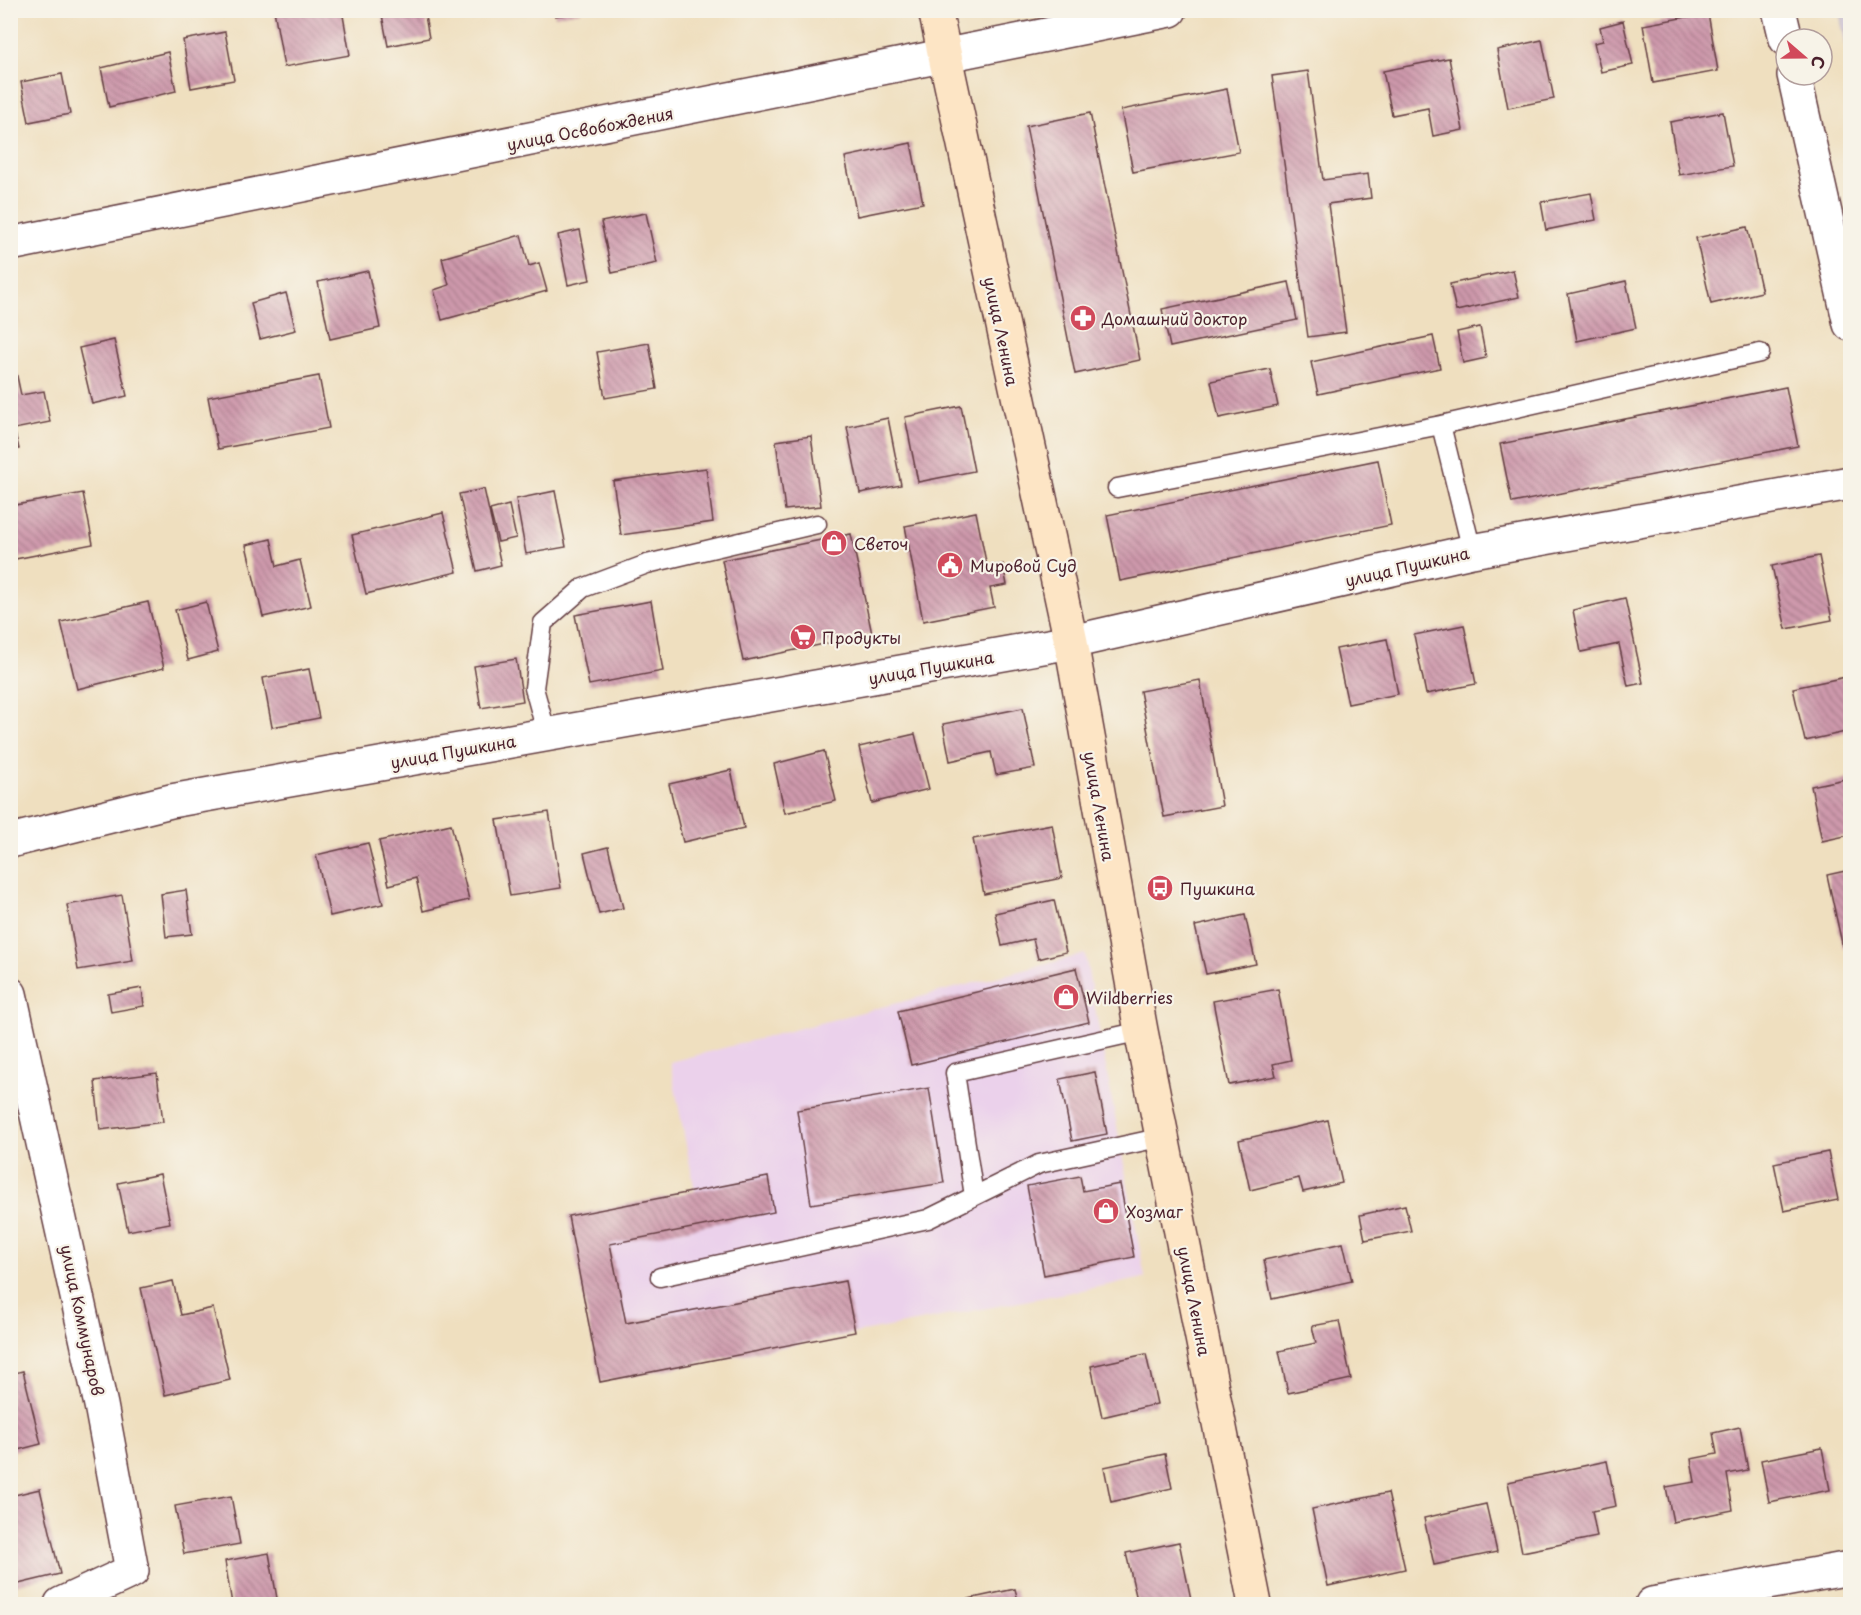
<svg xmlns="http://www.w3.org/2000/svg" width="1861" height="1615" viewBox="0 0 1861 1615" font-family="'Playpen Sans',sans-serif">
<style>
.built{fill:#ebd1eb}
.industrial{fill:url(#industrial-grid)}
.building{fill:url(#building-back-hatch)}
.lines{fill:none;stroke-linecap:round;stroke-linejoin:round}
.lane-casing{stroke:#633c41;stroke-width:21}
.street-casing{stroke:#633c41;stroke-width:36}
.secondary-casing{stroke:#633c41;stroke-width:36}
.lane{stroke:#fff;stroke-width:18}
.street{stroke:#fff;stroke-width:33}
.secondary{stroke:#fde5c5;stroke-width:33}
.labels{text-anchor:middle;dominant-baseline:central;stroke-width:4.5;stroke-linejoin:round;paint-order:stroke}
.street-label{font-size:16px;fill:#4a1f2b;stroke:#f7f3e8}
.poi-label{font-size:16px;fill:#4a1f2b;stroke:#f7f3e8;text-anchor:start}
</style>
<defs>
<pattern id="industrial-grid" width="8" height="8" patternUnits="userSpaceOnUse" patternTransform="scale(1.5)"><rect width="8" height="8" fill="#cbbfd5"/><path d="M0 4h8M4 0v8" fill="none" stroke="#b0a4b7"/></pattern>
<pattern id="building-back-hatch" width="6" height="6" patternUnits="userSpaceOnUse" patternTransform="scale(1.5)"><rect width="6" height="6" fill="#ce99ac"/><path d="M-1 5l2 2M0 0l6 6M5-1l2 2" fill="none" stroke="#a97c8c"/></pattern>
</defs>
<rect width="100%" height="100%" fill="#f7f3e8"/>
<filter id="ink" filterUnits="userSpaceOnUse"><feTurbulence type="fractalNoise" baseFrequency=".0167" numOctaves="2"/><feDisplacementMap in="SourceGraphic" scale="12" xChannelSelector="R" yChannelSelector="G"/><feConvolveMatrix kernelMatrix="1 2 1 2 8 2 1 2 1" color-interpolation-filters="sRGB"/></filter>
<filter id="wash" filterUnits="userSpaceOnUse"><feTurbulence type="fractalNoise" baseFrequency=".008" numOctaves="4" result="noise"/><feDisplacementMap in="SourceGraphic" scale="24" xChannelSelector="R" yChannelSelector="G"/><feGaussianBlur stdDeviation="1.35" result="paint"/><feColorMatrix in="noise" values="0 0 0 0 0 0 0 0 0 0 0 0 0 0 0 0 0 1.4 0 .05"/><feComposite in="paint" operator="in"/></filter>
<g filter="url(#wash)">
<rect width="100%" height="100%" fill="#efdfbf"/>
<path class="built" d="M1085 954 1145 1278 600 1382 568 1216 695 1191 670 1062Z"/>
<path class="industrial" d="M1839 11H1850V69Z"/>
<g id="blocks">
<path class="building" d="M274 10H342L350 55 284 67Z
M381 10H424L429 38 388 46Z
M554 10H581V12L555 16Z
M1708 13 1718 71 1653 83 1643 25Z
M1623 21 1633 65 1601 72 1594 43 1603 41 1600 27Z
M225 32 234 80 191 88 183 40Z
M1542 40 1554 99 1508 108 1497 50Z
M168 52 176 91 109 107 101 68Z
M1449 58 1463 130 1433 136 1428 108 1392 115 1383 71Z
M1308 71 1323 180 1368 174 1371 198 1328 204 1346 332 1308 337 1272 76Z
M62 74 70 114 29 122 21 82Z
M1227 89 1239 152 1133 172 1121 110Z
M1723 112 1733 166 1679 175 1670 122Z
M1090 113 1140 360 1075 374 1026 126Z
M911 143 923 203 857 216 845 157Z
M1591 193 1596 220 1546 230 1541 202Z
M646 213 657 263 612 273 601 222Z
M1747 227 1762 292 1711 304 1696 238Z
M580 230 590 280 568 285 558 235Z
M521 235 529 266 539 263 547 291 442 320 434 290 449 285 442 258Z
M1513 270 1519 297 1456 311 1450 284Z
M368 271 380 328 330 339 318 282Z
M1626 281 1636 328 1577 341 1568 294Z
M1289 282 1297 320 1170 347 1162 309Z
M286 293 296 330 260 339 251 303Z
M1480 327 1486 358 1463 363 1457 332Z
M1433 336 1440 368 1318 394 1311 362Z
M114 340 127 396 92 404 79 348Z
M649 343 657 389 605 398 597 352Z
M10 362H14L21 395 44 391 50 422 14 429 19 449 10 451Z
M1270 369 1278 406 1219 418 1211 381Z
M319 376 329 428 218 449 208 397Z
M1786 387 1798 446 1512 503 1500 444Z
M961 406 974 471 918 482 905 417Z
M888 418 901 485 860 493 847 427Z
M811 436 821 506 785 510 776 441Z
M1378 460 1391 525 1120 581 1107 515Z
M706 468 713 522 621 535 613 481Z
M484 489 501 565 477 571 459 494Z
M555 491 566 547 526 554 516 499Z
M83 493 93 544 10 560V506Z
M509 505 516 538 498 542 490 510Z
M976 512 987 567 1003 564 1007 585 990 588 994 607 923 621 905 526Z
M443 513 457 572 366 594 352 535Z
M851 534 872 634 743 661 722 560Z
M271 539 277 566 300 560 311 606 263 617 246 545Z
M1819 556 1832 620 1786 629 1772 566Z
M1625 598 1643 683 1628 686 1619 644 1581 652 1573 610Z
M651 601 663 671 589 685 575 615Z
M148 602 164 668 77 689 61 622Z
M206 602 218 652 188 660 175 610Z
M1464 625 1476 684 1426 694 1414 635Z
M1387 639 1398 694 1348 704 1336 649Z
M516 659 523 701 481 708 474 666Z
M309 669 319 718 272 727 263 678Z
M1846 677 1850 698V731L1805 741 1793 688Z
M1200 680 1222 806 1164 817 1140 691Z
M1023 708 1035 768 996 775 991 752 950 761 943 724Z
M915 734 929 789 872 803 859 747Z
M824 751 836 801 785 813 774 764Z
M731 770 744 828 683 842 669 784Z
M1850 778V835L1822 841 1811 786Z
M549 812 561 888 510 896 497 820Z
M451 824 469 900 423 911 416 878 389 885 379 841Z
M1052 824 1062 878 984 894 973 839Z
M368 843 383 904 330 916 316 855Z
M608 847 623 908 599 914 584 853Z
M1850 870V946L1843 948 1827 875Z
M186 890 192 934 166 937 161 894Z
M122 895 133 961 78 970 67 905Z
M1054 900 1066 952 1038 959 1033 939 1002 946 995 913Z
M1245 915 1256 964 1206 974 1195 926Z
M1076 968 1089 1022 911 1065 898 1011Z
M142 988 144 1006 111 1012 108 994Z
M1278 989 1291 1060 1273 1064 1276 1076 1229 1085 1213 1001Z
M1095 1072 1107 1134 1072 1141 1060 1079Z
M157 1073 163 1122 100 1130 95 1081Z
M929 1088 944 1183 811 1204 797 1110Z
M1328 1120 1342 1183 1303 1192 1299 1178 1250 1190 1239 1140Z
M1828 1152 1838 1200 1784 1211 1774 1163Z
M160 1174 170 1223 128 1231 118 1183Z
M1080 1176 1083 1191 1120 1184 1134 1257 1044 1275 1027 1186Z
M768 1177 774 1212 610 1244 626 1323 845 1281 855 1332 600 1382 568 1216Z
M1405 1205 1411 1231 1365 1240 1360 1215Z
M1343 1243 1352 1281 1272 1299 1264 1260Z
M173 1281 181 1315 213 1308 230 1380 165 1395 141 1288Z
M1339 1321 1351 1379 1288 1393 1279 1351 1316 1343 1312 1326Z
M1146 1354 1157 1404 1102 1417 1091 1366Z
M23 1371 41 1444 10 1452V1374Z
M1740 1427 1748 1470 1727 1474 1733 1510 1673 1522 1666 1487 1695 1482 1691 1459 1717 1454 1713 1433Z
M1822 1448 1830 1490 1769 1502 1761 1460Z
M1165 1454 1172 1488 1111 1502 1104 1467Z
M1607 1461 1616 1506 1592 1511 1597 1537 1522 1552 1508 1482Z
M40 1489 60 1574 10 1586V1496Z
M1388 1493 1405 1569 1328 1586 1312 1509Z
M231 1496 240 1544 184 1554 175 1506Z
M1486 1504 1497 1552 1434 1565 1424 1518Z
M1179 1542 1192 1604H1138L1126 1553Z
M269 1553 278 1604H232L225 1561Z
M1015 1589 1019 1604H960L959 1601Z"/>
</g>
</g>
<g filter="url(#ink)">
<use href="#blocks" fill-opacity="0" stroke="#633c41" stroke-width="1.5"/>
<g class="lines">
<defs>
<path id="lane" d="M1117 488 1441 425
M1472 551 1441 425 1760 353
M547 735 534 688 543 623 583 588 647 564 817 524
M974 1196 955 1073 1141 1031
M660 1277 928 1219 1039 1164 1163 1137"/>
<path id="street" d="M1779 10 1786 39
M1794 75 1850 324
M10 244 1170 10
M10 841 171 801 1071 642 1472 551 1850 483
M10 994 101 1405 132 1571 61 1604
M1652 1604 1850 1568"/>
<path id="secondary" d="M935 10 1071 642 1141 1031 1255 1604"/>
</defs>
<use href="#lane" class="lane-casing"/>
<use href="#street" class="street-casing"/>
<use href="#secondary" class="secondary-casing"/>
<use href="#lane" class="lane"/>
<use href="#street" class="street"/>
<use href="#secondary" class="secondary"/>
</g>
</g>
<defs>
<symbol id="pharmacy-disc" viewBox="-11 -11 22 22"><circle r="9.5" fill="#d1495b" stroke="#f7f3e8"/><path d="M-2-6h4v4h4v4h-4v4h-4v-4h-4v-4h4Z" fill="#fff"/></symbol>
<symbol id="shop-disc" viewBox="-11 -11 22 22"><circle r="9.5" fill="#d1495b" stroke="#f7f3e8"/><path d="M-5-2.5h2.3a2.7 3.5 0 0 1 5.4 0H5L5.5 6h-11ZM-1.5-2.5h3a1.5 2.3 0 0 0-3 0Z" fill="#fff"/></symbol>
<symbol id="civic-disc" viewBox="-11 -11 22 22"><circle r="9.5" fill="#d1495b" stroke="#f7f3e8"/><path d="M-.6-6.5H3V-4.5H.6V-3L4-1V1h2V6H-6V1h2V-1L-.6-3ZM-1.2 2.5V6h2.4V2.5Z" fill="#fff"/></symbol>
<symbol id="supermarket-disc" viewBox="-11 -11 22 22"><circle r="9.5" fill="#d1495b" stroke="#f7f3e8"/><path d="M-6-5.5h2.5l.6 2H6L4.5 2H-2.5L-4.4-4H-6ZM-1.5 3.2a1.3 1.3 0 1 0 .1 0ZM3 3.2a1.3 1.3 0 1 0 .1 0Z" fill="#fff"/></symbol>
<symbol id="bus-disc" viewBox="-11 -11 22 22"><circle r="9.5" fill="#d1495b" stroke="#f7f3e8"/><path d="M-5-6H5V4H4V6H2V4H-2V6H-4V4H-5ZM-3.5-4V0h7V-4ZM-3.5 1.2v1.5H-2V1.2ZM2 1.2v1.5H3.5V1.2Z" fill="#fff"/></symbol>
</defs>
<g fill-rule="evenodd">
<use href="#pharmacy-disc" x="1068" y="303" width="30" height="30"/>
<use href="#shop-disc" x="819" y="528" width="30" height="30"/>
<use href="#civic-disc" x="935" y="550" width="30" height="30"/>
<use href="#supermarket-disc" x="788" y="622" width="30" height="30"/>
<use href="#bus-disc" x="1145" y="873" width="30" height="30"/>
<use href="#shop-disc" x="1051" y="982" width="30" height="30"/>
<use href="#shop-disc" x="1091" y="1196" width="30" height="30"/>
</g>
<g class="labels">
<g class="street-label">
<text transform="translate(590 128) rotate(-11)">улица Освобождения</text>
<text transform="translate(1002 331) rotate(78)">улица Ленина</text>
<text transform="translate(1407 566) rotate(-13)">улица Пушкина</text>
<text transform="translate(931 667) rotate(-10)">улица Пушкина</text>
<text transform="translate(453 751) rotate(-10)">улица Пушкина</text>
<text transform="translate(1100 806) rotate(80)">улица Ленина</text>
<text transform="translate(1195 1301) rotate(79)">улица Ленина</text>
<text transform="translate(83 1320) rotate(78)">улица Коммунаров</text>
</g>
<g class="poi-label">
<text x="1102" y="318">Домашний доктор</text>
<text x="854" y="543">Светоч</text>
<text x="970" y="565">Мировой Суд</text>
<text x="822" y="637">Продукты</text>
<text x="1180" y="888">Пушкина</text>
<text x="1086" y="997">Wildberries</text>
<text x="1126" y="1211">Хозмаг</text>
</g>
</g>
<rect width="1861" height="1615" fill="none" stroke="#f7f3e8" stroke-width="36"/>
<g transform="translate(1804 57) rotate(110)"><circle r="28" fill="#f7f3e8" stroke="#b29e9c" stroke-width="1.5"/>
<path d="M0-4.5L10 22L0 15L-10 22Z" fill="#d1495b"/>
<text y="-9" font-size="16" font-weight="bold" text-anchor="middle" fill="#4a1f2b">С</text>
</g>
</svg>
